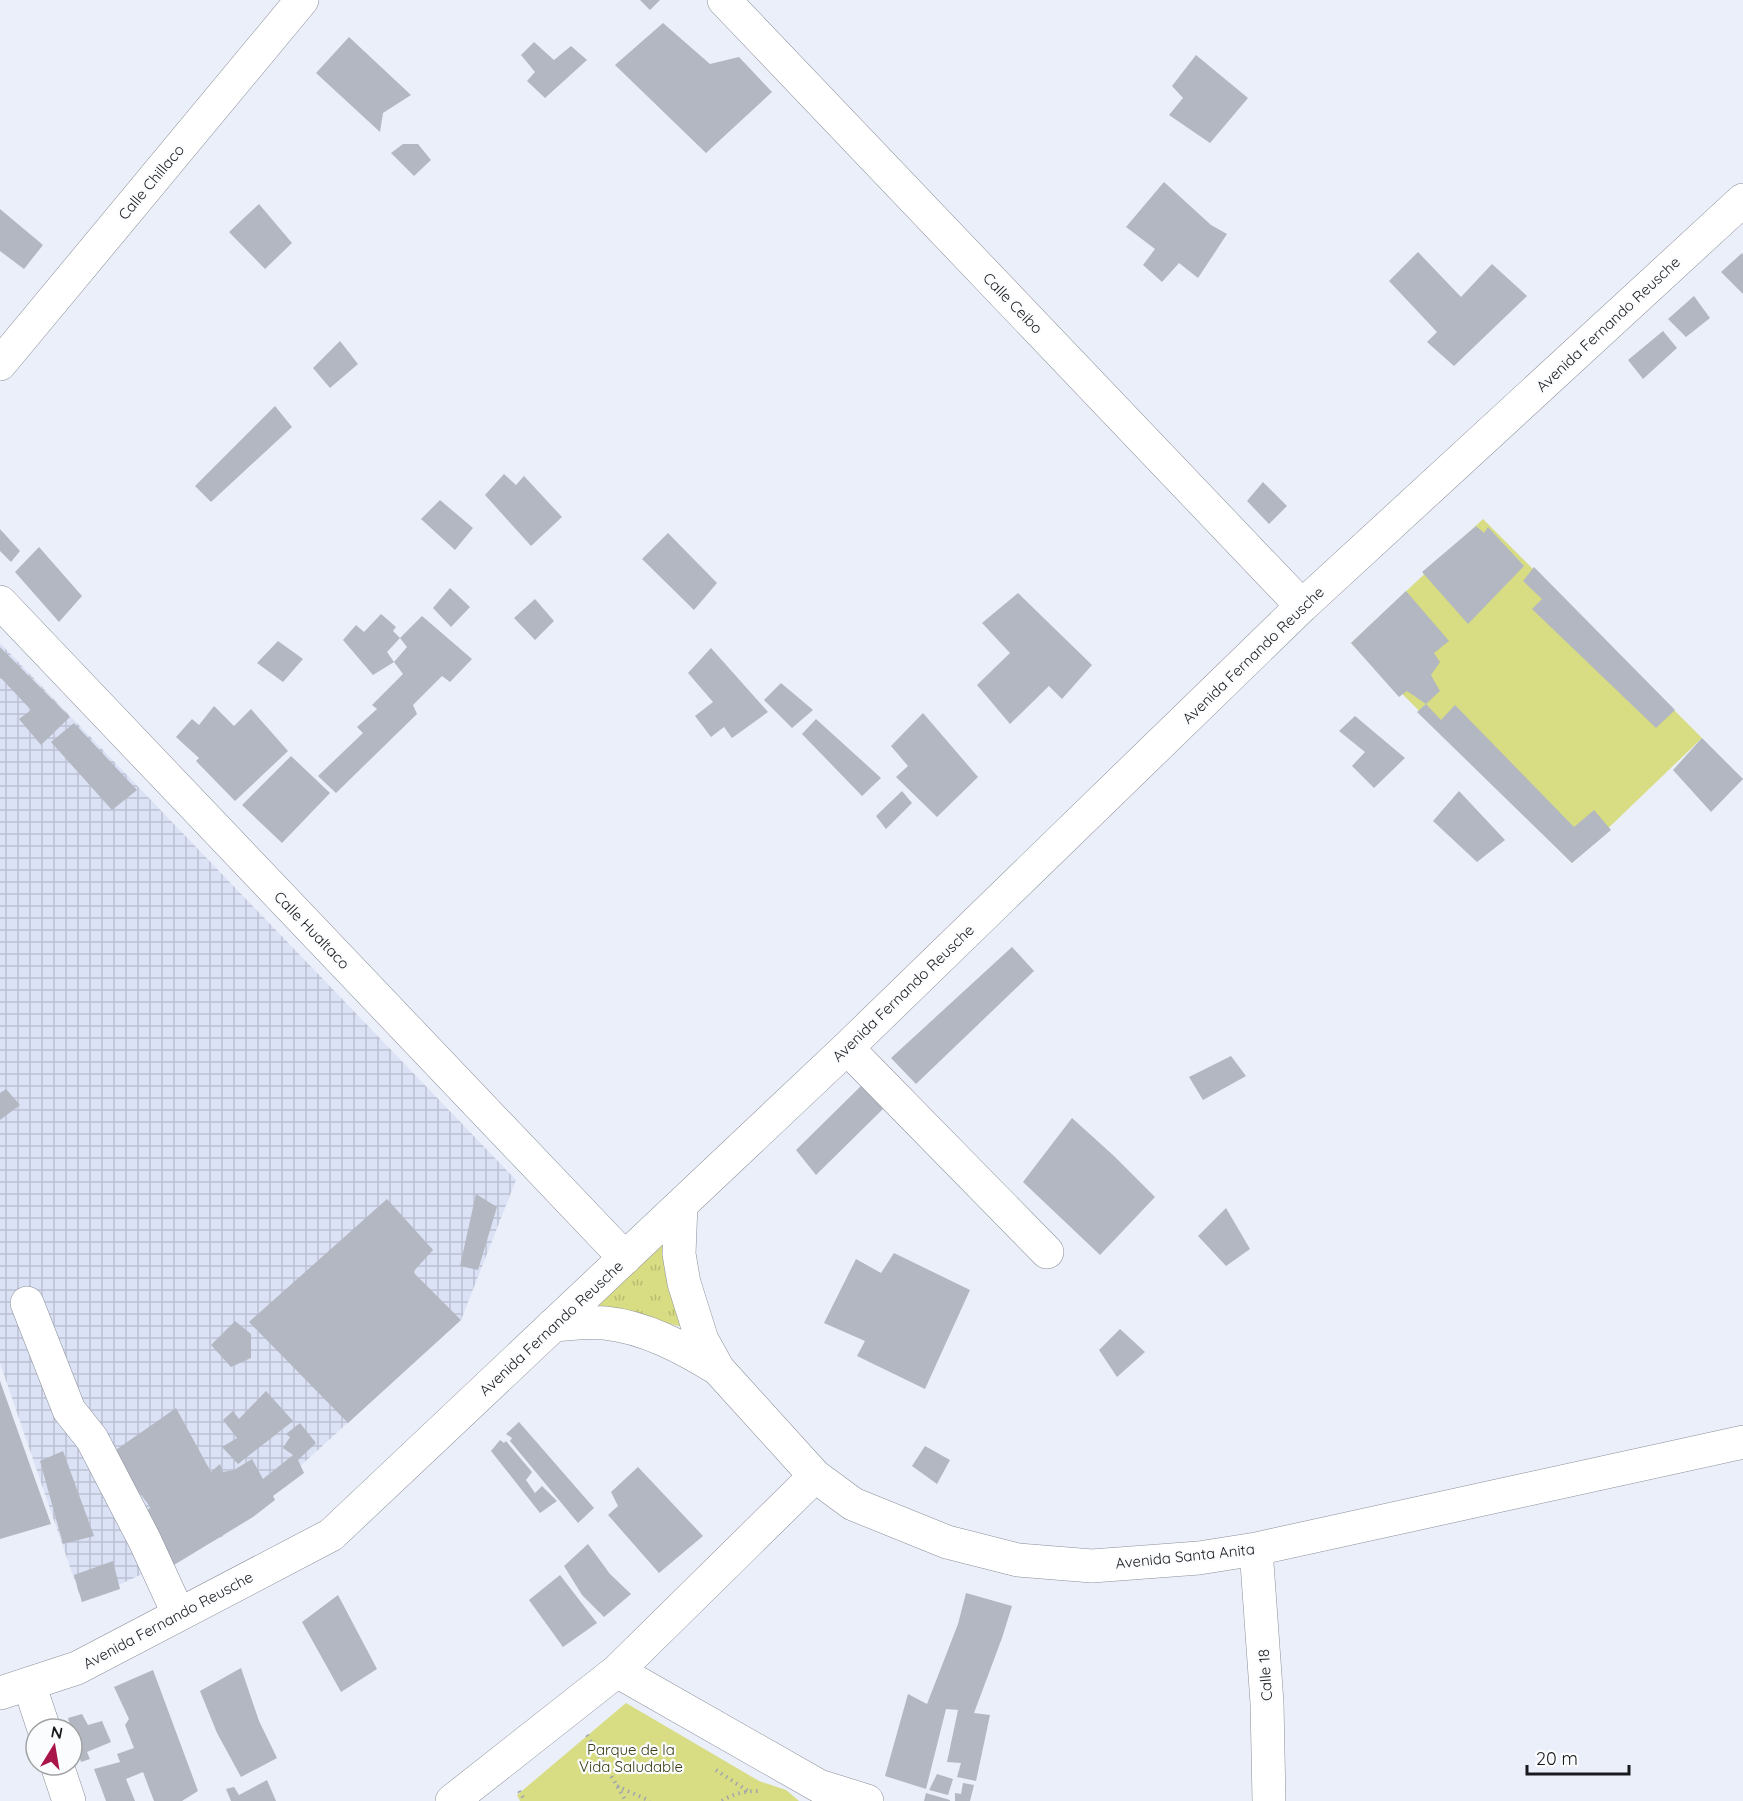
<svg xmlns="http://www.w3.org/2000/svg" width="1743" height="1801" font-family="Quicksand,sans-serif">
  <style>
    .industrial { fill: url(#industrial-grid) }
    .grass { fill: url(#grass-tufts) }
    .park { fill: #d8dc82 }
    .building { fill: #b3b7c2 }
    .lines { fill: none; stroke-linecap: round; stroke-linejoin: round }
    .minor-casing { stroke: #8a8f99; stroke-width: 34 }
    .path { stroke: #a2a5ae; stroke-width: 4; stroke-dasharray: 1.5 4.5; stroke-linecap: butt }
    .minor { stroke: #fff; stroke-width: 33 }
    .labels { text-anchor: middle; dominant-baseline: central; stroke-width: 4.5; stroke-linejoin: round; paint-order: stroke }
    .street-label { font-size: 15px; fill: #191a1e; stroke: #fbfcfe }
    .park-label { font-size: 15px; fill: #3a3b13; stroke: #fbfcfe }
  </style>
  <defs>
    <pattern id="industrial-grid" width="8" height="8" patternUnits="userSpaceOnUse" patternTransform="scale(1.5)"><rect width="8" height="8" fill="#dbe2f5"/><path d="M0 4h8M4 0v8" fill="none" stroke="#bbc1d2"/></pattern>
    <pattern id="grass-tufts" width="24" height="20" patternUnits="userSpaceOnUse" patternTransform="scale(1.5)"><rect width="24" height="20" fill="#d8dc82"/><path d="M3 7l-1-3M5 7V3M7 7l1-3M15 17l-1-3M17 17v-4M19 17l1-3" fill="none" stroke="#b9bc70"/></pattern>
  </defs>
  <rect width="100%" height="100%" fill="#eaeffa"/>
  <path class="industrial" d="M 0,643 L 516,1180 L 461,1320 L 222,1537 L 82,1602 L 0,1363 Z"/>
  <path class="grass" d="M 661,1242 L 686,1328 L 593,1304 Z"/>
  <path class="park" d="M 1483,519 L 1702,738 L 1572,863 L 1351,643 Z
    M 626,1703 L 759,1781 L 786,1790 L 799,1801 L 520,1801 L 517,1795 Z"/>
  <path class="building" d="M 640,0 L 660,0 L 650,10 Z
    M 663,23 L 710,64 L 739,57 L 772,92 L 706,153 L 615,65 Z
    M 349,37 L 411,95 L 383,113 L 380,132 L 316,73 Z
    M 534,42 L 554,60 L 571,46 L 587,60 L 545,98 L 527,81 L 535,72 L 521,55 Z
    M 1196,55 L 1248,98 L 1210,143 L 1169,115 L 1183,98 L 1172,86 Z
    M 403,144 L 418,144 L 431,160 L 414,176 L 391,153 Z
    M 1164,182 L 1211,225 L 1227,234 L 1198,278 L 1179,263 L 1162,282 L 1143,265 L 1155,249 L 1126,227 Z
    M 259,204 L 292,243 L 265,269 L 229,232 Z
    M 0,209 L 43,245 L 24,269 L 0,251 Z
    M 1418,252 L 1461,297 L 1492,264 L 1527,296 L 1454,366 L 1427,342 L 1437,332 L 1389,281 Z
    M 1742,253 L 1743,255 L 1743,294 L 1721,272 Z
    M 1694,296 L 1710,318 L 1686,337 L 1668,319 Z
    M 1663,331 L 1677,348 L 1643,379 L 1628,360 Z
    M 340,341 L 358,364 L 330,388 L 313,368 Z
    M 275,406 L 292,427 L 211,502 L 195,486 Z
    M 504,474 L 516,485 L 524,476 L 562,517 L 531,546 L 485,495 Z
    M 1263,482 L 1287,506 L 1269,524 L 1247,501 Z
    M 440,500 L 473,528 L 455,550 L 421,519 Z
    M 1476,526 L 1484,533 L 1488,527 L 1524,566 L 1468,624 L 1422,572 Z
    M 0,529 L 20,551 L 11,562 L 0,551 Z
    M 668,533 L 717,583 L 694,610 L 642,559 Z
    M 39,547 L 82,596 L 59,622 L 15,572 Z
    M 1534,567 L 1675,710 L 1656,728 L 1532,609 L 1542,599 L 1523,581 Z
    M 450,588 L 470,607 L 451,627 L 433,608 Z
    M 1406,591 L 1449,641 L 1434,653 L 1440,662 L 1431,675 L 1440,691 L 1426,704 L 1407,691 L 1399,697 L 1351,643 Z
    M 1018,593 L 1092,665 L 1062,699 L 1049,686 L 1010,724 L 977,685 L 1010,653 L 982,623 Z
    M 535,599 L 554,621 L 535,640 L 514,618 Z
    M 381,614 L 396,627 L 393,631 L 400,638 L 387,652 L 394,662 L 373,675 L 343,640 L 356,625 L 364,632 Z
    M 422,616 L 472,659 L 450,682 L 442,676 L 413,705 L 417,714 L 336,793 L 318,776 L 363,733 L 357,727 L 377,709 L 372,705 L 403,674 L 394,662 L 407,647 L 400,638 Z
    M 278,641 L 303,659 L 283,682 L 257,663 Z
    M 0,647 L 70,717 L 41,745 L 19,719 L 31,710 L 0,677 Z
    M 711,648 L 768,712 L 732,738 L 724,727 L 711,737 L 695,716 L 713,702 L 688,673 Z
    M 781,683 L 813,710 L 792,728 L 764,700 Z
    M 1426,704 L 1441,720 L 1455,705 L 1574,827 L 1594,810 L 1611,830 L 1572,863 L 1417,712 Z
    M 214,706 L 234,726 L 251,709 L 288,751 L 235,801 L 196,761 L 199,758 L 176,737 L 192,719 L 199,725 Z
    M 923,713 L 978,777 L 937,817 L 896,777 L 908,766 L 891,746 Z
    M 1355,716 L 1405,758 L 1374,788 L 1352,766 L 1365,752 L 1339,731 Z
    M 816,719 L 881,778 L 862,796 L 802,734 Z
    M 74,723 L 137,790 L 112,810 L 51,742 Z
    M 1702,738 L 1743,779 L 1711,812 L 1673,770 Z
    M 291,756 L 330,793 L 282,843 L 242,805 Z
    M 902,791 L 912,803 L 886,829 L 876,816 Z
    M 1459,791 L 1505,840 L 1477,862 L 1433,821 Z
    M 1012,947 L 1034,971 L 916,1084 L 891,1058 Z
    M 1231,1056 L 1246,1076 L 1203,1100 L 1189,1077 Z
    M 862,1085 L 883,1109 L 816,1175 L 796,1150 Z
    M 6,1089 L 20,1105 L 0,1120 L 0,1093 Z
    M 1072,1118 L 1114,1156 L 1155,1197 L 1100,1255 L 1023,1182 Z
    M 476,1194 L 497,1207 L 478,1270 L 460,1266 Z
    M 387,1199 L 433,1250 L 413,1272 L 461,1320 L 348,1423 L 249,1322 Z
    M 1226,1208 L 1250,1249 L 1226,1266 L 1198,1236 Z
    M 894,1253 L 970,1290 L 925,1389 L 857,1356 L 865,1341 L 824,1323 L 856,1259 L 881,1273 Z
    M 235,1321 L 251,1334 L 251,1358 L 231,1367 L 211,1345 Z
    M 1120,1329 L 1145,1352 L 1117,1377 L 1099,1350 Z
    M 0,1381 L 51,1524 L 0,1539 Z
    M 266,1391 L 293,1421 L 238,1464 L 222,1447 L 237,1438 L 223,1420 L 233,1411 L 239,1419 Z
    M 176,1408 L 211,1472 L 220,1464 L 223,1472 L 234,1470 L 252,1459 L 263,1479 L 293,1455 L 283,1448 L 290,1437 L 286,1434 L 300,1423 L 316,1443 L 298,1460 L 304,1473 L 273,1496 L 275,1500 L 253,1517 L 174,1565 L 142,1513 L 151,1508 L 110,1454 Z
    M 519,1422 L 594,1508 L 578,1523 L 510,1441 L 512,1438 L 506,1434 Z
    M 500,1440 L 504,1443 L 506,1441 L 532,1472 L 526,1480 L 535,1493 L 542,1486 L 557,1501 L 540,1513 L 491,1451 Z
    M 925,1446 L 950,1460 L 937,1484 L 912,1466 Z
    M 63,1451 L 94,1536 L 63,1544 L 40,1461 Z
    M 638,1467 L 703,1536 L 659,1573 L 608,1515 L 618,1506 L 611,1492 Z
    M 588,1544 L 610,1574 L 631,1594 L 604,1617 L 582,1595 L 564,1566 Z
    M 113,1561 L 120,1589 L 82,1602 L 74,1575 Z
    M 560,1575 L 597,1623 L 563,1647 L 529,1600 Z
    M 966,1593 L 1012,1606 L 1002,1638 L 974,1713 L 990,1715 L 976,1781 L 957,1777 L 961,1763 L 947,1762 L 958,1710 L 946,1709 L 926,1789 L 885,1776 L 908,1694 L 927,1704 L 958,1624 Z
    M 338,1595 L 377,1669 L 341,1692 L 302,1622 Z
    M 241,1668 L 259,1721 L 277,1758 L 241,1777 L 217,1733 L 200,1691 Z
    M 153,1670 L 198,1791 L 182,1801 L 154,1801 L 143,1772 L 126,1779 L 135,1801 L 106,1801 L 94,1769 L 120,1762 L 117,1754 L 134,1748 L 125,1725 L 129,1719 L 114,1687 Z
    M 82,1714 L 88,1725 L 102,1721 L 111,1742 L 87,1752 L 90,1759 L 81,1762 L 68,1718 Z
    M 937,1774 L 953,1779 L 948,1795 L 929,1790 Z
    M 267,1780 L 276,1801 L 231,1801 L 226,1789 L 234,1787 L 239,1795 Z
    M 963,1783 L 974,1785 L 970,1801 L 955,1801 L 955,1793 L 961,1794 Z
    M 926,1793 L 950,1800 L 950,1801 L 924,1801 Z"/>
  <g class="lines">
    <g class="minor-casing">
      <path id="minor" d="M 724,0 L 1302,606
        M 0,364 L 302,0
        M 0,602 L 625,1258
        M 847,1048 L 1047,1252
        M 681,1205 L 679,1254 L 684,1283 L 702,1340 L 718,1369 L 815,1476 L 853,1504 L 947,1542 L 1018,1560 L 1092,1566 L 1199,1558 L 1256,1549 L 1743,1442
        M 27,1303 L 69,1410 L 92,1439 L 145,1541 L 178,1613
        M 553,1325 C 570,1324 588,1321 605,1323 C 645,1327 684,1348 718,1369
        M 1256,1549 L 1267,1703 L 1269,1801
        M 617,1671 L 819,1786 L 867,1801
        M 29,1684 L 44,1729
        M 0,1693 L 77,1668 L 331,1535 L 847,1048 L 1302,606 L 1743,200
        M 57,1765 L 69,1801
        M 452,1801 L 617,1671 L 815,1476"/>
    </g>
    <path class="path" d="M 587,1735 L 626,1801
      M 716,1770 L 748,1791
      M 617,1786 L 650,1801
      M 519,1791 L 525,1801
      M 722,1801 C 732,1794 745,1791 758,1791"/>
    <use href="#minor" class="minor"/>
  </g>
  <g class="labels">
    <g class="street-label">
      <text transform="translate(151 182) rotate(-50)">Calle Chillaco</text>
      <text transform="translate(1013 303) rotate(46)">Calle Ceibo</text>
      <text transform="translate(1608 324) rotate(-43)">Avenida Fernando Reusche</text>
      <text transform="translate(1253 655) rotate(-44)">Avenida Fernando Reusche</text>
      <text transform="translate(312 930) rotate(46)">Calle Hualtaco</text>
      <text transform="translate(903 993) rotate(-44)">Avenida Fernando Reusche</text>
      <text transform="translate(551 1328) rotate(-43)">Avenida Fernando Reusche</text>
      <text transform="translate(1185 1556) rotate(-6)">Avenida Santa Anita</text>
      <text transform="translate(168 1620) rotate(-28)">Avenida Fernando Reusche</text>
      <text transform="translate(1265 1675) rotate(-94)">Calle 18</text>
    </g>
    <g class="park-label">
      <text x="631" y="1749">Parque de la<tspan x="631" dy="17">Vida Saludable</tspan></text>
    </g>
  </g>
  <g transform="translate(54 1747) rotate(11)"><circle r="28" fill="#fbfcfe" stroke="#a1a2a4" stroke-width="1.5"/>
  <path d="M0-4.5L10 22L0 15L-10 22Z" fill="#a91548"/>
  <text y="-9" font-size="16" font-weight="bold" text-anchor="middle" fill="#191a1e">N</text>
  </g>
  <path d="M1527 1765v9h102v-9" fill="none" stroke="#191a1e" stroke-width="3"/>
  <text x="1536" y="1765" font-size="18" fill="#191a1e" stroke="#fbfcfe" stroke-width="4.5" paint-order="stroke">20 m</text>
</svg>
